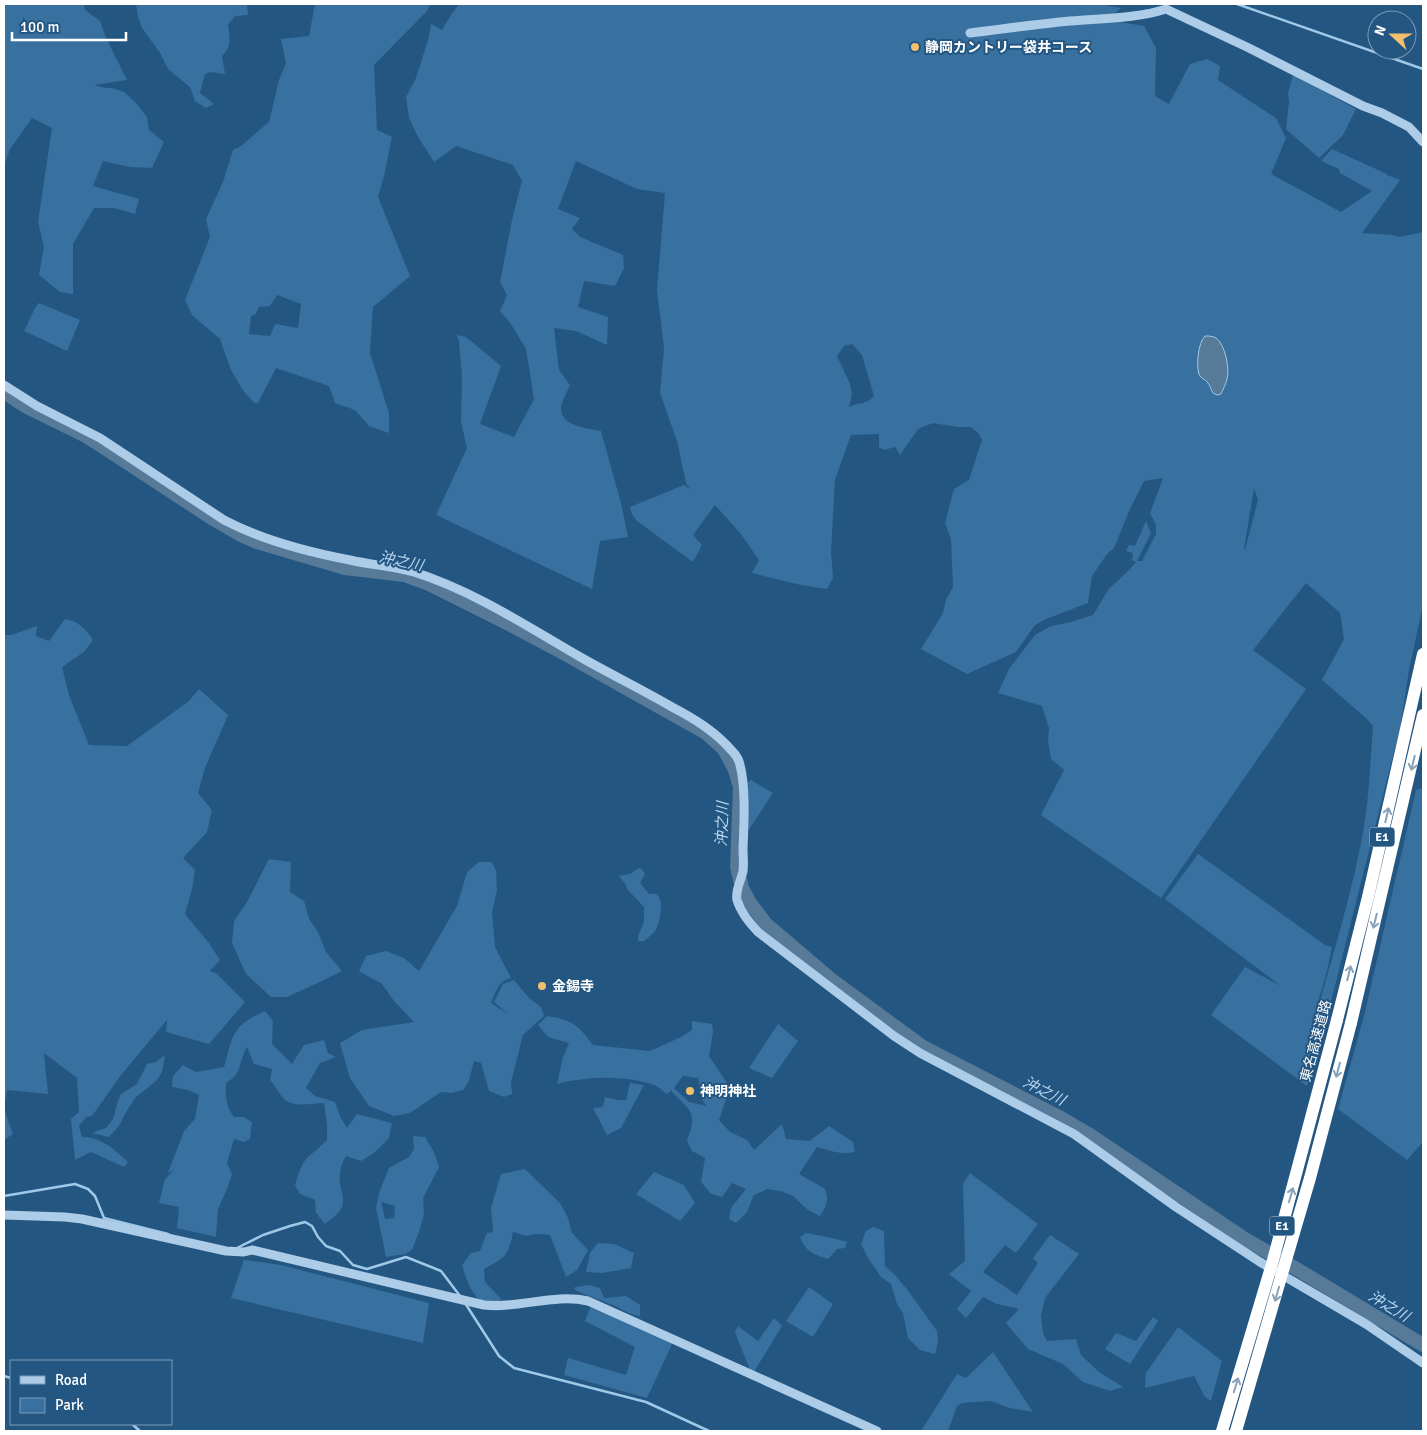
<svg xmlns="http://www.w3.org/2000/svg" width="1427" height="1435" font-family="Signika,'Noto Sans JP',sans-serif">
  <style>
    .green { fill: #3870a0; fill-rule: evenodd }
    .water { fill: #577a99; stroke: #a0c9e8 }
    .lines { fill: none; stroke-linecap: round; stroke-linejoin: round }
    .stream { stroke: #a0c9e8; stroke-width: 2.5 }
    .river { stroke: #577a99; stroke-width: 14 }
    .tertiary { stroke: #accce7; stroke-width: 9 }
    .motorway { stroke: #fff; stroke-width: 12 }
    .motorway-bridge { stroke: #fff; stroke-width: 12 }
    .oneway { stroke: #87a2ba }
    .poi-dot { fill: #f2bf6f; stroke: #245682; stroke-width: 2 }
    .labels { text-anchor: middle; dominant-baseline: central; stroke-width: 4; stroke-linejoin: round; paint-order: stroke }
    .shield { fill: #245682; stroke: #bdccda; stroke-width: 1 }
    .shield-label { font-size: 12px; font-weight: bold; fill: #fff }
    .poi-label { font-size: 14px; font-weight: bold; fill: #fff; stroke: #245682; text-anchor: start }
    .street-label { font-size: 14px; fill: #fff; stroke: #245682 }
    .water-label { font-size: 15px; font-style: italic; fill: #b7d6ef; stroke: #245682 }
  </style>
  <rect width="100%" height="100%" fill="#245682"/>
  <path class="green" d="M 4,4 L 84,4 L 85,10 L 100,21 L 106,38 L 127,80 L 94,85 L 105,88 L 112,88 L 124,92 L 135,102 L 147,117 L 149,130 L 164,142 L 152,168 L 130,167 L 103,161 L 93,186 L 139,199 L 135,214 L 114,208 L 94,208 L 73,244 L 73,294 L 60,292 L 39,275 L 44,247 L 38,222 L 52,128 L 32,118 L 10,149 L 4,166 Z
    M 136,4 L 247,4 L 248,15 L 235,16 L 228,25 C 230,39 232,45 222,56 L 225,74 L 210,72 L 205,74 L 200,93 L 214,104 L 206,108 L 195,101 L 190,87 L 168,69 L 160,53 L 142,28 L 138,17 Z
    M 315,4 L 430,4 L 427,11 L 374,65 L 377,130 L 392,137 L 384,176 L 378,197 L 410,276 L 373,307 L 370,353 L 389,413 L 389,433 L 369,426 L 355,410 L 335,403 L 329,386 L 276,368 L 258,403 L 254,403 L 242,389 L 231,370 L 220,339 L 192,315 L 185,300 L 210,237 L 206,219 L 223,182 L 233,150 L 241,146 L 269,122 L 279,80 L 286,63 L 281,39 L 309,36 ZM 277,295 L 301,304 L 298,328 L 275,324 L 270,336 L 249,334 L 251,316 L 256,314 L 259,307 L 270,306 Z
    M 459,4 L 1099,4 L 1121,8 L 1114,14 L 1102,19 L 1144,26 L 1156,48 L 1155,96 L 1169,104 L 1190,64 L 1207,59 L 1220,66 L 1218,80 L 1276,118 L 1286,138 L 1271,174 L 1341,212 L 1372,191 L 1340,173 L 1339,169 L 1321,161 L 1332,149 L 1387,174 L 1387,175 L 1400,180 L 1362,233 L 1392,235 L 1400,237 L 1423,232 L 1423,605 L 1409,670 L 1400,728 L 1322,1037 L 1314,1023 C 1330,964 1349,904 1361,843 C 1369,805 1370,765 1373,726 L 1366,718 L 1322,680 L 1344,639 L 1340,613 L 1306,583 L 1253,650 L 1306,689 L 1161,898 L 1041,815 L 1064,770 L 1051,759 L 1048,741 L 1049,728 L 1042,706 L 998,693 L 1009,669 L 1035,635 L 1051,626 L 1071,622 L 1093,615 L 1108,590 L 1129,570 L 1136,562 L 1132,560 L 1133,553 L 1126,551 L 1129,545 L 1135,546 L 1146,521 L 1151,533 L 1137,561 L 1142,561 L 1156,534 L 1156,525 L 1150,513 L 1163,478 L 1144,481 L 1130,509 L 1114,548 L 1107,554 L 1092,576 L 1088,603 L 1046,619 L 1035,625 L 1016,652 L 967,674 L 921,649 L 943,613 L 946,600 L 953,587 L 951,539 L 945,523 L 954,489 L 969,480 L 982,440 L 979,434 L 971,427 L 958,427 L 933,423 L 918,429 L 900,455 L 895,447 L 884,450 L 879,447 L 879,434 L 851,435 L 835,480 L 831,552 L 833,578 L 827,589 L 801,585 L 752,573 L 759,560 L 740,533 L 715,505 L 693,535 L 702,545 L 693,562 L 637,521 L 632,514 L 630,507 L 684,485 L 690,489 L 686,483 L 677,441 L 660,393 L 664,348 L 657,290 L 665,193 L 637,189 L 576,161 L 558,209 L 580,218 L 572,229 L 580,237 L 623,255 L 624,268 L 615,286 L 584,281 L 578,307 L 608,317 L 607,345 L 576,331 L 554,328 L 559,370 L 570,385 C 567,392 562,401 561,407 C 560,427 588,428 601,431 L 621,503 L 628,537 L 600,541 L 592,589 L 436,515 L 467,448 L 461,422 L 462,377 L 459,342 L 457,335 L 466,337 L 501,366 L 480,424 L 514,437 L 534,399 L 526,349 L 511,324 L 500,311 L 507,295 L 500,282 L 512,220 L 522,181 L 513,165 L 456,146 L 434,162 L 417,135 L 409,118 L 406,97 L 416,78 L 428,40 L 431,24 L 442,30 L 451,15 ZM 852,344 L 862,355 L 874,396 L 870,400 L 860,404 L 859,403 L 849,407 L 852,394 L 850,384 L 837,356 L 844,346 ZM 1254,488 L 1258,500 L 1245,550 L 1244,549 Z
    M 1293,75 L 1356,109 L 1343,135 L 1319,158 L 1286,129 L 1289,102 L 1288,93 Z
    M 39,303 L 80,320 L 67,351 L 24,331 L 35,308 Z
    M 65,619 C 78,621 86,629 93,640 L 84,652 L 62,667 L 69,695 L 89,745 L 127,746 L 189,701 L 199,689 L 228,715 L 205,768 L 198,793 L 212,810 L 207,832 L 183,858 L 195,870 L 192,889 L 185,914 L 209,943 L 220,960 L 210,971 L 216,973 L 245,1002 L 209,1044 L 166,1032 L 167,1020 L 121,1075 L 92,1116 L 86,1117 L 79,1126 L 82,1137 C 103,1138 114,1149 128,1162 L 124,1167 L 91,1152 L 75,1160 L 71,1119 L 79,1112 L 77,1078 L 44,1053 L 48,1094 L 7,1090 L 4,1107 L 4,635 L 11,635 L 37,626 L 36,636 L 49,641 Z
    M 751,780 L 773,793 L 744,837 L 747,783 Z
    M 1423,788 L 1423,1142 L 1407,1160 L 1338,1109 L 1364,1016 L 1416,790 Z
    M 1198,854 L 1325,945 L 1332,947 L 1327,971 L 1312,1023 L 1320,1038 L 1307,1086 L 1211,1015 L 1245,967 L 1281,986 L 1165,899 Z
    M 269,859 L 291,862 L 290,892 L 304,901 L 309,919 L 318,932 L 326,952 L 342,971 L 320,982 L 287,997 L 271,997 L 246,974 L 232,943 L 234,921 L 247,902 Z
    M 479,862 L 492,862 L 496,871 L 497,890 L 492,912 L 495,947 L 511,978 C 498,981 496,992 491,1003 L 508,1014 L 494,1002 L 503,984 L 514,980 L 529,998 L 541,1007 L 544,1016 L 523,1035 L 511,1082 L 512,1094 L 504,1097 L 489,1091 L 481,1063 L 474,1061 L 469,1081 L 463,1090 L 452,1093 L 441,1092 L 410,1113 L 394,1116 L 369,1106 L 350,1078 L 340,1043 L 362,1030 L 414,1022 L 394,1001 L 382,984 L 359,971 L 366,956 L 386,951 L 404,958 L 419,971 L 457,906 L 467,872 Z
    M 639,868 L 642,869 L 645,874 L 640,883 L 649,894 C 652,894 655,893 657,895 C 665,901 659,923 656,930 C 653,934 647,938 644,941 L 638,941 L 638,936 L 644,922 L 644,907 L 627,889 L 626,885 L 619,876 L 630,874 Z
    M 265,1011 L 273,1021 L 272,1044 L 292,1064 L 304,1045 L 324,1040 L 328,1053 L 336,1057 L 320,1063 L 306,1088 L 315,1096 L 335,1102 L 340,1116 L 347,1128 L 357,1114 L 392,1123 L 389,1138 L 374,1153 L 361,1161 L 346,1156 C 341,1164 339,1173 340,1183 C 341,1190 345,1200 342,1207 C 339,1214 331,1219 325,1224 L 316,1213 L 315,1200 L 300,1194 L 295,1185 C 298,1176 301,1163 309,1156 C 315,1151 321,1146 327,1140 L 327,1125 L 324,1103 C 311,1103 292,1109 282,1097 C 278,1091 275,1086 270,1080 L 272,1069 L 254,1064 L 247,1047 C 238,1063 243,1073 226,1083 C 225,1097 226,1106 234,1117 L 244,1117 L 252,1122 L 250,1139 L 244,1142 L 234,1139 L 227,1163 L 232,1174 L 227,1189 L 218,1209 L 216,1237 L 177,1228 L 179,1207 L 159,1203 L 165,1179 L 175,1169 L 168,1173 L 184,1131 L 195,1119 L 199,1095 L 188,1090 L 172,1087 L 173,1076 L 183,1065 L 196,1072 L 224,1067 C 233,1034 232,1026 265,1011 Z
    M 547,1016 C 573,1020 578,1025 593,1045 L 650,1051 L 681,1037 L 692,1030 L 692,1021 L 712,1024 L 713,1032 L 709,1056 L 731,1089 L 726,1099 L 719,1120 L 730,1132 L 747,1140 L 754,1150 L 782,1124 L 786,1139 L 810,1141 L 829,1126 L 853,1142 L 855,1152 C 842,1155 831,1151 817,1147 L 799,1174 L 825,1189 C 829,1201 827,1205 820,1216 L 808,1210 L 793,1196 L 781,1191 L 767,1189 L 754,1195 L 747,1212 L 736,1223 L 729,1219 L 731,1208 L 746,1189 L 732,1183 L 722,1197 L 711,1194 L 701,1182 L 705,1158 L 692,1151 L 687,1141 C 697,1113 693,1113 672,1092 L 672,1090 L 667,1094 C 663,1091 658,1086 654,1085 C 626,1075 586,1076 557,1084 L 563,1057 L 569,1043 L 548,1037 L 538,1025 ZM 683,1076 L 698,1078 L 703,1101 L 707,1106 L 689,1102 L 674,1088 Z
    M 778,1024 L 798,1041 L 772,1078 L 749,1068 Z
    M 165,1055 L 162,1072 L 156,1081 L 135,1098 L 125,1114 L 119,1126 L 109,1137 L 92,1133 L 106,1128 L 113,1119 L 118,1101 L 121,1094 L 137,1084 L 147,1064 L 156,1062 Z
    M 630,1083 L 644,1085 L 621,1128 L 607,1135 L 593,1108 L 603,1107 L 605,1097 L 618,1100 L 626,1100 Z
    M 4,1109 L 13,1134 L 4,1140 Z
    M 413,1136 L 425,1137 L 434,1152 L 439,1167 L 423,1198 L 424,1214 L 419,1232 L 412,1250 L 405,1254 L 386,1257 L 376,1208 L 379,1193 L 389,1168 L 409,1157 L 414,1149 ZM 381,1200 L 382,1202 L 395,1206 L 394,1218 L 385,1219 Z
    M 525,1169 L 560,1203 L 568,1218 L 572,1233 L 588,1250 L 577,1270 L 566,1277 L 550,1235 L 536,1234 L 526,1236 L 513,1232 C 509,1256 504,1258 484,1269 L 485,1282 L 501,1299 L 496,1303 L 484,1305 C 471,1293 467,1282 462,1265 L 471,1253 L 480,1251 L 487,1233 L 493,1232 L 491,1208 L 501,1174 Z
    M 654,1172 L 684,1185 L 695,1203 L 680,1221 L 636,1194 Z
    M 970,1173 L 1038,1224 L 1016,1253 L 1005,1245 L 983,1272 L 1017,1295 L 1038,1263 L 1033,1258 L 1050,1235 L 1079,1254 L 1045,1298 L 1041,1316 L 1043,1333 L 1047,1341 L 1076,1339 L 1081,1355 L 1099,1372 L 1123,1387 L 1110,1391 L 1083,1382 L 1063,1364 L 1028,1349 L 1006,1323 L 1019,1309 L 997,1304 L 983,1297 L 966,1318 L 957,1309 L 971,1291 L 949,1274 L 965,1261 L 963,1184 Z
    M 873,1227 L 884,1231 L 885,1266 L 896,1276 L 909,1292 L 937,1331 L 938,1342 L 935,1354 L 920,1350 L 908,1338 L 903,1313 L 897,1304 L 891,1284 L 881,1277 L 868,1258 L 861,1244 L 866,1231 Z
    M 806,1233 L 828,1237 L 847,1242 L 845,1248 L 837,1249 L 828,1259 C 813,1254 806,1252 800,1237 Z
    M 598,1243 L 614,1244 L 634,1253 L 631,1268 L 602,1273 L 586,1272 L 590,1253 Z
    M 244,1260 L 281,1265 L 429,1303 L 423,1343 L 231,1298 Z
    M 590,1285 L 600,1288 L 604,1298 L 626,1296 L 640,1305 L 640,1316 C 630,1315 624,1310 615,1306 C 601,1300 588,1296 575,1290 L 575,1287 Z
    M 809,1287 L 833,1304 L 813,1337 L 786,1321 Z
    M 592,1303 L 674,1340 L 647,1398 L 564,1375 L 568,1358 L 626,1375 L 635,1347 L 585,1321 Z
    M 1153,1317 L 1158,1321 L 1130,1364 L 1105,1349 L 1116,1333 L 1136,1341 Z
    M 774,1318 L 782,1326 L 752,1375 L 735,1332 L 738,1326 L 758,1341 Z
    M 1178,1327 L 1222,1361 L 1211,1401 L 1205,1397 L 1194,1376 L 1145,1388 L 1146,1373 Z
    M 993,1352 L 1033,1412 L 1010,1408 L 991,1401 L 962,1403 L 957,1406 L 948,1431 L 921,1431 L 957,1374 L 966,1378 Z"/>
  <path class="water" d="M 1205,336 C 1209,336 1213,336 1216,338 C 1225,344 1230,369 1227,379 C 1226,384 1223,389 1221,394 L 1217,395 L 1213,393 C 1211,390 1210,385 1208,383 C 1205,379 1201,379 1199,374 C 1196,365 1198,343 1205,336 Z"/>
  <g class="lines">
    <path class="stream" d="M 1237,4 L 1423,69
      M 4,1196 L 75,1184 L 88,1189 L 95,1196 L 104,1218 L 168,1234
      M 237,1248 L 263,1235 L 290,1226 L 305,1222 L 312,1226 L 318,1237 L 326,1246 L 340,1251 L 353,1265 L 367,1269 L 406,1257 L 441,1271 L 460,1296
      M 465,1303 L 499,1356 L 514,1368 L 646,1402 L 709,1431
      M 4,1376 L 11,1378
      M 132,1424 L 140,1431"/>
    <path class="river" d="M 4,392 L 25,406 L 86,436 L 108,450 L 210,517 L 239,534 L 257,542 L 345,568 L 404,575 L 429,584 L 503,621 L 558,650 L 706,733 L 724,749 L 735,770 L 740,787 L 737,867 L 742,888 L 750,903 L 766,924 L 833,981 L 923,1047 L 1061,1118 L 1090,1135 L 1245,1239 L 1295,1268 L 1423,1345"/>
    <path class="tertiary" d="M 970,33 C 1003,29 1037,24 1070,21 C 1102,18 1135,19 1166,9 L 1249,48 L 1363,106 L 1382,113 L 1409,127 L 1423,142
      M 4,385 L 37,406 L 100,438 L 224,520 C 262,540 308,552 350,560 C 371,565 393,566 414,572 C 474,591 528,627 582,658 C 612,675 643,690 672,707 C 695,719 716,732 733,752 C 736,755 739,760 740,765 C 746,788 744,824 743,848 C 743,856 744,864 743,871 C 741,881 735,890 737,900 C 741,913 750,923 758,932 L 894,1036 L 920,1053 L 1074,1134 L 1176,1207 L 1260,1262 L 1366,1324 L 1423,1363
      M 4,1215 L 65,1217 L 82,1219 L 226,1251 L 244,1252 L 252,1250 L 484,1305 C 519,1309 554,1293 588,1301 L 877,1431"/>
    <path class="motorway" d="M 1337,1020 L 1368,897 L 1423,654
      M 1351,1023 L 1423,715"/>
    <path class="motorway-bridge" d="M 1222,1431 L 1272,1264 L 1337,1020
      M 1236,1431 L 1310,1178 L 1351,1023"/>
  </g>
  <defs><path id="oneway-shaft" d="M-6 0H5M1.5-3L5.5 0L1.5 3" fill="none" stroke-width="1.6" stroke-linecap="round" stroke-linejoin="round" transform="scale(1.25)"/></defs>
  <g class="oneway">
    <use href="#oneway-shaft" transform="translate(1413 763) rotate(103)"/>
    <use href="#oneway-shaft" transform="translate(1387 815) rotate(-77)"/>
    <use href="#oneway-shaft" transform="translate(1375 921) rotate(104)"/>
    <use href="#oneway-shaft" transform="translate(1349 973) rotate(-76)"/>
    <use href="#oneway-shaft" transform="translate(1338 1070) rotate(105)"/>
    <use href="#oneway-shaft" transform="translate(1291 1195) rotate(-74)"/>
    <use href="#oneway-shaft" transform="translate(1277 1294) rotate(106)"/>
    <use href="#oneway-shaft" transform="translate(1236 1385) rotate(-73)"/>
  </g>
  <g class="poi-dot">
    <circle cx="915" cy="47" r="5"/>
    <circle cx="542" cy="986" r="5"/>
    <circle cx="690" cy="1091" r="5"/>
  </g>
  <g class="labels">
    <g class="shield">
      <rect x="1369.5" y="827.5" width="25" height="19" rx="4"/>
      <rect x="1269.5" y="1216.5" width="25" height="19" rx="4"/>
    </g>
    <g class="shield-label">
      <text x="1382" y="837">E1</text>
      <text x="1282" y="1226">E1</text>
    </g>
    <g class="poi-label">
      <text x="925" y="47">静岡カントリー袋井コース</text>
      <text x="552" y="986">金錫寺</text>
      <text x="700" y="1091">神明神社</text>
    </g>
    <g class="street-label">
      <text transform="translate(1316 1041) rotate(-75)">東名高速道路</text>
    </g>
    <g class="water-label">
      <text transform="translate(401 561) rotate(12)">沖之川</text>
      <text transform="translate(722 824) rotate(-88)">沖之川</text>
      <text transform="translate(1044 1091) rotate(27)">沖之川</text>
      <text transform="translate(1389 1306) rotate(31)">沖之川</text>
    </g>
  </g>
  <rect width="1427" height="1435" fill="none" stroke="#ffffff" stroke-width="10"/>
  <rect x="10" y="1360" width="162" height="65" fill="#245682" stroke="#7c9ab4"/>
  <rect x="20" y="1376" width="25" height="8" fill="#accce7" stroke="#7c9ab4"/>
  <text x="55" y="1385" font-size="15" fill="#ffffff">Road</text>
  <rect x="20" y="1398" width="25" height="15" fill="#3870a0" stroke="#7c9ab4"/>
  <text x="55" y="1410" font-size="15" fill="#ffffff">Park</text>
  <g transform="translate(1392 35) rotate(291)"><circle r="24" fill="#245682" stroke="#7c9ab4"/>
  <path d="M0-4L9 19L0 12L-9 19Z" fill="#f2bf6f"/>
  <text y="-8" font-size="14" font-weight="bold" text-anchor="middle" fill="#ffffff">N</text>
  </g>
  <path d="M12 32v8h114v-8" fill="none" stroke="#ffffff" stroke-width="2.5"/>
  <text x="20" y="32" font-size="15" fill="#ffffff" stroke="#245682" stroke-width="4" paint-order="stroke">100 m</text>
</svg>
